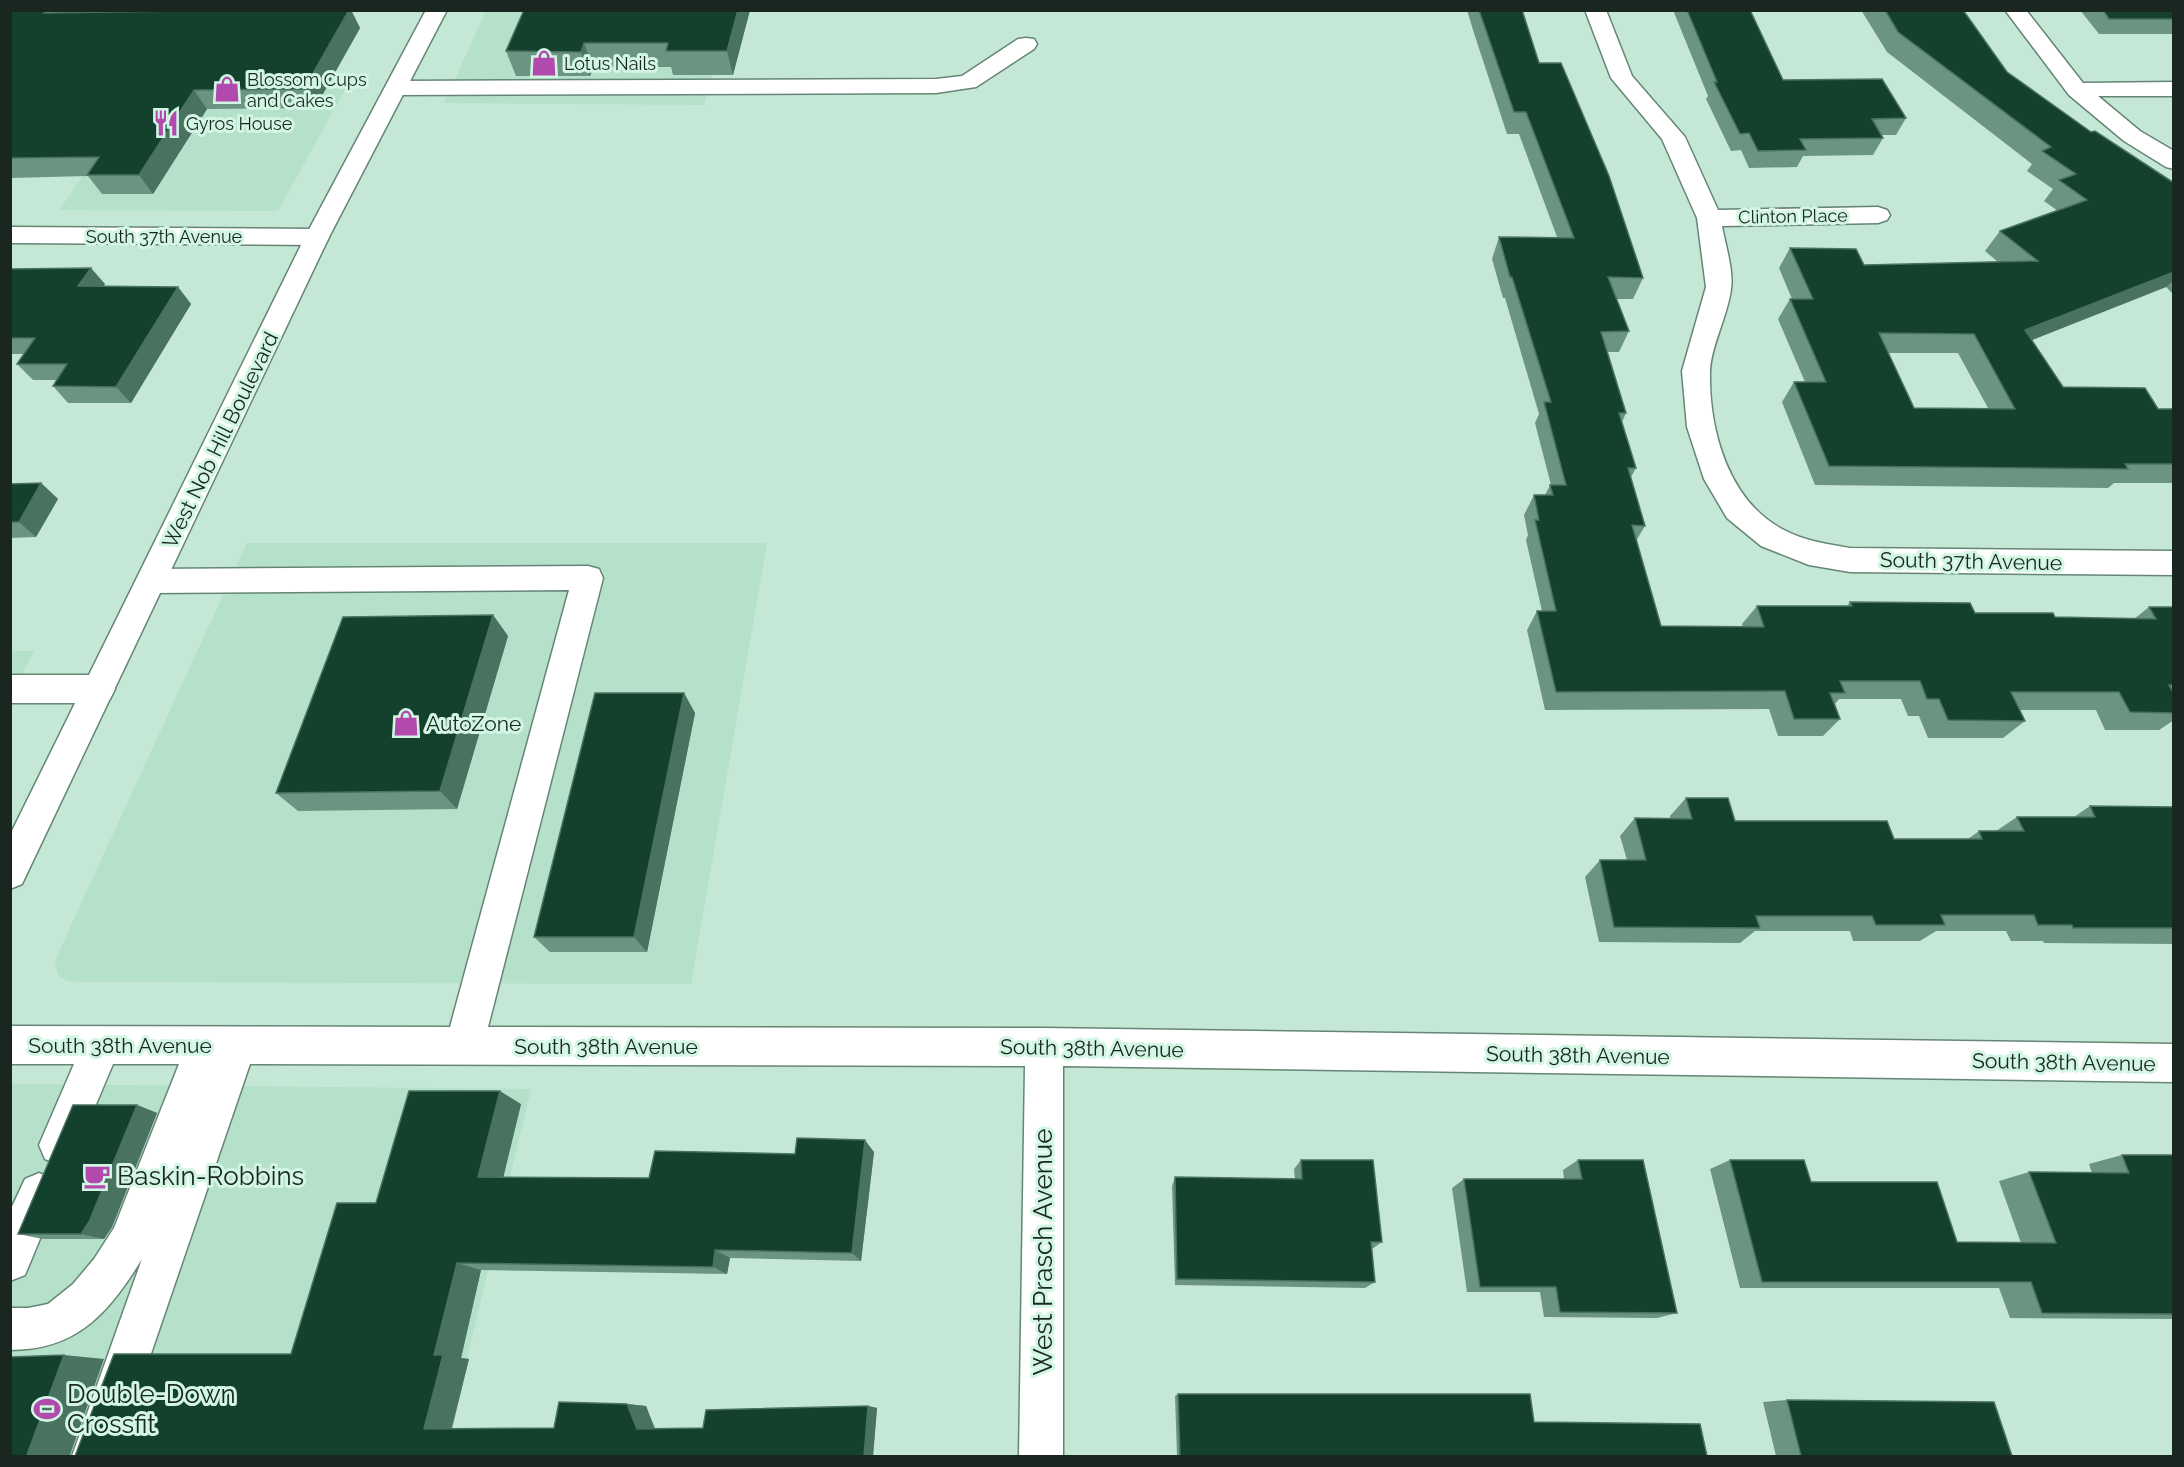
<svg xmlns="http://www.w3.org/2000/svg" width="2184" height="1467" font-family="Raleway,sans-serif">
  <style>
    .built { fill: #b5e0ca }
    .lines { fill: none; stroke-linecap: round; stroke-linejoin: round }
    .minor-casing { stroke: #658675; stroke-width: 3 }
    .major-casing { stroke: #658675; stroke-width: 3 }
    .minor { fill: #fff; fill-rule: evenodd }
    .major { fill: #fff; fill-rule: evenodd }
    .wall { fill: #6c9482; fill-rule: evenodd }
    .shaded-wall { fill: #497260 }
    .building { fill: #14402e; stroke: #497260; stroke-width: 1.5; fill-rule: evenodd }
    .labels { text-anchor: middle; dominant-baseline: central; stroke-width: 6; stroke-linejoin: round; paint-order: stroke }
    .far-poi-label { font-size: 18px; fill: #1a2720; stroke: #d2f6e3; text-anchor: start }
    .far-street-label { font-size: 18px; fill: #1a2720; stroke: #d2f6e3 }
    .street-label { font-size: 21px; fill: #1a2720; stroke: #d2f6e3 }
    .poi-label { font-size: 21px; fill: #1a2720; stroke: #d2f6e3; text-anchor: start }
    .near-poi-label { font-size: 26px; fill: #1a2720; stroke: #d2f6e3; text-anchor: start }
    .near-street-label { font-size: 26px; fill: #1a2720; stroke: #d2f6e3 }
  </style>
  <rect width="100%" height="100%" fill="#c5e8d6"/>
  <path class="built" d="M 486,11 L 732,11 L 704,105 L 444,103 Z
    M 153,77 L 352,77 L 278,211 L 59,210 Z
    M 247,543 L 767,543 L 691,984 L 81,982 L 67,981 L 58,975 L 55,962 L 61,947 Z
    M 11,651 L 34,651 L 11,695 Z
    M 10,1084 L 531,1089 L 444,1456 L 11,1456 Z"/>
  <g class="lines">
    <g class="minor-casing">
      <path id="minor" d="M 1585,10 L 1606,10 L 1632,76 L 1685,137 L 1718,210 L 1878,207 L 1887,210 L 1890,215 L 1887,220 L 1878,223 L 1722,226 C 1725,243 1734,272 1731,289 C 1728,315 1710,348 1710,373 C 1709,431 1729,502 1784,530 C 1805,541 1827,544 1850,548 L 2174,551 L 2174,575 L 1850,572 L 1809,565 L 1761,546 L 1727,518 L 1704,479 L 1687,427 L 1682,371 L 1706,287 L 1697,218 L 1662,139 L 1611,78 Z
        M 2005,10 L 2026,10 L 2083,83 L 2174,82 L 2174,96 L 2098,96 L 2140,131 L 2174,151 L 2174,169 L 2166,167 L 2124,141 L 2069,95 Z
        M 1026,38 L 1034,39 L 1037,44 L 1034,49 L 976,87 L 936,93 L 396,95 L 388,93 L 385,88 L 388,83 L 396,81 L 936,79 L 962,76 L 1018,39 Z
        M 10,227 L 317,229 L 326,231 L 329,237 L 326,243 L 317,245 L 10,243 Z
        M 588,566 L 599,569 L 603,578 L 488,1027 L 1044,1028 L 2174,1044 L 2174,1082 L 1063,1066 L 1063,1456 L 1019,1456 L 1025,1066 L 250,1064 L 116,1456 L 72,1456 L 142,1259 C 109,1312 78,1350 10,1350 L 10,1308 L 28,1308 L 48,1304 L 73,1284 L 94,1259 L 114,1228 L 179,1064 L 113,1064 L 73,1159 L 59,1165 L 45,1159 L 39,1145 L 74,1064 L 10,1064 L 10,1026 L 450,1027 L 569,590 L 152,593 L 141,590 L 137,581 L 141,572 L 152,569 Z
        M 10,675 L 99,675 L 110,679 L 115,689 L 110,699 L 99,703 L 10,703 Z
        M 39,1173 L 53,1179 L 59,1193 L 25,1275 L 10,1281 L 10,1211 L 25,1179 Z"/>
    </g>
    <g class="major-casing">
      <path id="major" d="M 426,10 L 447,10 L 329,237 L 22,884 L 10,889 L 10,835 L 305,237 Z"/>
    </g>
    <use href="#minor" class="minor"/>
    <use href="#major" class="major"/>
  </g>
  <path class="wall" d="M 254,10 L 351,10 L 360,28 L 315,108 L 207,109 L 153,194 L 102,194 L 88,176 L 10,178 L 10,11 L 46,11 L 47,13 Z
    M 524,10 L 750,10 L 733,75 L 673,75 L 671,67 L 593,67 L 590,76 L 516,76 L 506,51 Z
    M 1467,10 L 1522,10 L 1539,63 L 1643,278 L 1633,299 L 1617,299 L 1629,331 L 1619,352 L 1608,352 L 1626,413 L 1622,422 L 1636,468 L 1631,477 L 1645,526 L 1636,541 L 1661,626 L 1743,627 L 1742,624 L 1757,606 L 1847,606 L 1850,602 L 1975,613 L 2055,617 L 2134,619 L 2149,607 L 2174,607 L 2174,720 L 2159,730 L 2105,730 L 2096,710 L 2019,710 L 2025,721 L 2003,738 L 1928,738 L 1919,716 L 1908,716 L 1901,699 L 1839,699 L 1835,704 L 1840,719 L 1823,736 L 1778,736 L 1769,709 L 1545,710 L 1527,630 L 1537,611 L 1542,611 L 1526,540 L 1528,535 L 1524,515 L 1534,495 L 1545,495 L 1550,485 L 1551,485 L 1535,423 L 1539,414 L 1505,298 L 1503,298 L 1492,259 L 1499,237 L 1557,237 L 1519,134 L 1507,134 L 1473,30 Z
    M 1673,10 L 1750,10 L 1783,80 L 1906,118 L 1896,135 L 1882,135 L 1883,138 L 1873,155 L 1803,156 L 1797,167 L 1749,168 L 1741,150 L 1731,151 L 1706,99 L 1708,96 Z
    M 1861,10 L 1963,10 L 2007,72 L 2091,132 L 2174,183 L 2174,295 L 2166,287 L 2032,340 L 2063,387 L 2158,409 L 2174,409 L 2174,483 L 2114,483 L 2108,488 L 1815,485 L 1782,402 L 1794,382 L 1805,382 L 1778,319 L 1790,299 L 1792,299 L 1779,268 L 1790,248 L 1864,265 L 1998,262 L 1985,251 L 2000,231 L 2058,211 L 2044,201 L 2053,189 L 2027,171 L 2032,164 L 1887,52 ZM 1888,353 L 1958,353 L 1988,408 L 1914,408 Z
    M 2080,10 L 2174,10 L 2174,34 L 2099,34 Z
    M 10,269 L 105,284 L 103,287 L 178,287 L 191,304 L 131,403 L 68,403 L 53,386 L 57,380 L 33,380 L 17,364 L 24,354 L 10,354 Z
    M 41,483 L 58,499 L 36,537 L 10,538 L 10,484 Z
    M 493,615 L 508,636 L 457,809 L 298,811 L 276,793 Z
    M 684,693 L 695,713 L 647,952 L 550,952 L 534,937 Z
    M 1686,798 L 1735,821 L 1894,839 L 1968,839 L 1979,831 L 1996,831 L 2017,817 L 2074,817 L 2090,806 L 2174,807 L 2174,944 L 2044,943 L 2043,941 L 2011,941 L 2006,931 L 1936,931 L 1920,941 L 1853,941 L 1850,931 L 1755,931 L 1740,943 L 1599,942 L 1585,877 L 1600,860 L 1627,860 L 1620,836 L 1635,818 L 1670,818 L 1670,816 Z
    M 521,1104 L 503,1177 L 649,1178 L 795,1154 L 874,1152 L 861,1261 L 730,1258 L 727,1274 L 481,1270 L 461,1358 L 469,1359 L 452,1429 L 554,1428 L 627,1404 L 646,1406 L 655,1428 L 703,1428 L 868,1406 L 877,1408 L 873,1456 L 75,1456 L 291,1354 L 376,1203 Z
    M 137,1105 L 157,1113 L 112,1227 L 104,1239 L 43,1239 L 18,1234 Z
    M 2122,1155 L 2174,1155 L 2174,1319 L 2010,1318 L 1999,1288 L 1740,1288 L 1710,1169 L 1730,1160 L 1811,1182 L 1957,1242 L 2021,1243 L 1999,1181 L 2029,1172 L 2092,1173 L 2089,1164 Z
    M 1301,1160 L 1382,1242 L 1372,1249 L 1375,1282 L 1365,1288 L 1175,1285 L 1172,1186 L 1175,1177 L 1295,1179 L 1294,1169 Z
    M 1578,1160 L 1677,1313 L 1657,1318 L 1544,1317 L 1540,1292 L 1467,1292 L 1452,1188 L 1464,1179 L 1564,1179 L 1563,1170 Z
    M 1178,1394 L 1534,1422 L 1707,1456 L 1177,1456 L 1175,1396 Z
    M 1787,1400 L 2012,1456 L 1776,1456 L 1763,1402 Z"/>
  <path class="shaded-wall" d="M 349,10 L 351,10 L 360,28 L 315,108 L 304,89 Z
    M 738,10 L 750,10 L 733,75 L 727,51 Z
    M 584,43 L 593,67 L 590,76 L 581,52 Z
    M 194,90 L 207,109 L 153,194 L 139,175 Z
    M 91,268 L 105,284 L 92,303 L 78,286 Z
    M 2174,272 L 2174,280 L 2166,287 L 2009,349 L 2025,330 Z
    M 178,287 L 191,304 L 131,403 L 116,387 Z
    M 41,483 L 58,499 L 36,537 L 19,522 Z
    M 493,615 L 508,636 L 457,809 L 440,791 Z
    M 684,693 L 695,713 L 647,952 L 634,937 Z
    M 500,1091 L 521,1104 L 501,1187 L 478,1177 Z
    M 137,1105 L 157,1113 L 112,1227 L 104,1239 L 81,1234 Z
    M 865,1140 L 874,1152 L 861,1261 L 852,1253 Z
    M 715,1250 L 730,1258 L 727,1274 L 713,1267 Z
    M 457,1263 L 481,1270 L 461,1358 L 469,1359 L 451,1430 L 424,1429 L 434,1355 Z
    M 64,1355 L 104,1359 L 70,1455 L 71,1456 L 27,1456 L 27,1455 Z
    M 627,1404 L 646,1406 L 655,1430 L 637,1429 Z
    M 868,1406 L 877,1408 L 873,1456 L 864,1456 Z"/>
  <path class="building" d="M 254,10 L 349,10 L 304,89 L 194,90 L 139,175 L 87,175 L 99,157 L 10,158 L 10,11 L 46,11 L 44,13 Z
    M 524,10 L 738,10 L 727,51 L 666,51 L 668,43 L 584,43 L 581,52 L 506,51 Z
    M 1479,10 L 1522,10 L 1539,63 L 1561,63 L 1609,176 L 1643,278 L 1608,277 L 1629,331 L 1601,332 L 1626,413 L 1619,413 L 1636,468 L 1628,468 L 1645,526 L 1632,525 L 1661,626 L 1764,627 L 1757,606 L 1852,606 L 1850,602 L 1970,603 L 1975,613 L 2053,613 L 2055,617 L 2156,619 L 2149,607 L 2174,607 L 2174,685 L 2169,685 L 2174,694 L 2174,713 L 2130,712 L 2119,692 L 2011,692 L 2025,721 L 1948,720 L 1939,699 L 1927,699 L 1920,681 L 1840,681 L 1845,693 L 1830,693 L 1840,719 L 1794,719 L 1785,691 L 1556,692 L 1537,611 L 1556,611 L 1535,520 L 1539,520 L 1534,495 L 1553,495 L 1550,485 L 1566,485 L 1544,402 L 1551,402 L 1512,277 L 1510,277 L 1499,237 L 1574,238 L 1526,112 L 1514,112 Z
    M 1687,10 L 1750,10 L 1783,80 L 1882,79 L 1906,118 L 1872,119 L 1883,138 L 1800,139 L 1806,150 L 1758,151 L 1749,133 L 1740,134 L 1714,82 L 1717,82 Z
    M 1885,10 L 1963,10 L 2007,72 L 2091,132 L 2095,131 L 2174,183 L 2174,272 L 2025,330 L 2063,387 L 2145,388 L 2158,409 L 2174,409 L 2174,464 L 2125,464 L 2128,469 L 1829,466 L 1794,382 L 1826,382 L 1790,299 L 1813,299 L 1790,248 L 1856,249 L 1864,265 L 2038,261 L 2000,231 L 2087,200 L 2059,180 L 2076,174 L 2042,151 L 2051,147 L 1898,32 ZM 1879,333 L 1974,334 L 2015,409 L 1914,408 Z
    M 2103,10 L 2174,10 L 2174,19 L 2109,19 Z
    M 91,268 L 78,286 L 178,287 L 116,387 L 53,386 L 67,364 L 17,364 L 35,338 L 10,338 L 10,269 Z
    M 41,483 L 19,522 L 10,522 L 10,484 Z
    M 493,615 L 440,791 L 276,793 L 343,617 Z
    M 595,693 L 684,693 L 634,937 L 534,937 Z
    M 1686,798 L 1728,798 L 1735,821 L 1887,821 L 1894,839 L 1982,839 L 1979,831 L 2024,831 L 2017,817 L 2095,817 L 2090,806 L 2174,807 L 2174,928 L 2073,928 L 2072,925 L 2038,925 L 2034,915 L 1941,915 L 1945,925 L 1876,925 L 1872,916 L 1756,916 L 1760,928 L 1614,927 L 1600,860 L 1646,860 L 1635,818 L 1692,819 Z
    M 409,1091 L 500,1091 L 478,1177 L 649,1178 L 655,1151 L 795,1154 L 797,1138 L 865,1140 L 852,1253 L 715,1250 L 713,1267 L 457,1263 L 434,1355 L 443,1355 L 424,1429 L 554,1428 L 559,1402 L 627,1404 L 637,1429 L 703,1428 L 706,1410 L 868,1406 L 864,1456 L 75,1456 L 114,1354 L 291,1354 L 337,1203 L 376,1203 Z
    M 73,1105 L 137,1105 L 89,1222 L 81,1234 L 18,1234 Z
    M 2122,1155 L 2174,1155 L 2174,1314 L 2042,1313 L 2031,1282 L 1762,1282 L 1730,1160 L 1804,1160 L 1811,1182 L 1937,1182 L 1957,1242 L 2056,1243 L 2029,1172 L 2129,1173 Z
    M 1301,1160 L 1373,1160 L 1382,1242 L 1371,1242 L 1375,1282 L 1177,1279 L 1175,1177 L 1302,1179 Z
    M 1578,1160 L 1643,1160 L 1677,1313 L 1560,1312 L 1556,1287 L 1480,1287 L 1464,1179 L 1582,1179 Z
    M 64,1355 L 27,1455 L 27,1456 L 10,1456 L 10,1357 Z
    M 1178,1394 L 1530,1394 L 1534,1422 L 1700,1424 L 1707,1456 L 1180,1456 Z
    M 1787,1400 L 1994,1402 L 2012,1456 L 1801,1456 Z"/>
  <defs>
    <g id="shop-bare" transform="scale(2.07)"><path d="M-5-2.5h2.3a2.7 3.5 0 0 1 5.4 0H5L5.5 6h-11ZM-1.5-2.5h3a1.5 2.3 0 0 0-3 0Z" fill="#b24aae" stroke="#d2f6e3" stroke-width="2.5" paint-order="stroke"/></g>
    <g id="restaurant-bare" transform="scale(2.07)"><path d="M-5-6h1v4h1v-4h1v4h1v-4h1v5L-1.5 .5V6h-2V.5L-5-1ZM5-6V6H3V1.5H1.5Q1.5-4 5-6Z" fill="#b24aae" stroke="#d2f6e3" stroke-width="2.5" paint-order="stroke"/></g>
    <g id="cafe-bare" transform="scale(2.07)"><path d="M-5.5-4.5H6V0H3Q3 3.5 0 3.5H-2.5Q-5.5 3.5-5.5 0ZM3-3.2v2h1.7v-2ZM-6 4.5H4V6H-6Z" fill="#b24aae" stroke="#d2f6e3" stroke-width="2.5" paint-order="stroke"/></g>
    <g id="stadium-bare" transform="scale(2.07)"><path d="M0-5a6.5 5 0 1 0 0 10a6.5 5 0 1 0 0-10ZM-3.5-1.8h7v3.6h-7Z" fill="#b24aae" stroke="#d2f6e3" stroke-width="2.5" paint-order="stroke"/></g>
  </defs>
  <g fill-rule="evenodd">
    <use href="#shop-bare" x="544" y="63"/>
    <use href="#shop-bare" x="227" y="89"/>
    <use href="#restaurant-bare" x="166" y="123"/>
    <use href="#shop-bare" x="406" y="723"/>
    <use href="#cafe-bare" x="97" y="1176"/>
    <use href="#stadium-bare" x="47" y="1409"/>
  </g>
  <g class="labels">
    <g class="far-poi-label">
      <text x="564" y="63">Lotus Nails</text>
      <text x="247" y="79">Blossom Cups<tspan x="247" dy="21">and Cakes</tspan></text>
      <text x="186" y="123">Gyros House</text>
    </g>
    <g class="far-street-label">
      <text transform="translate(1793 216) rotate(-1)">Clinton Place</text>
      <text x="164" y="236">South 37th Avenue</text>
    </g>
    <g class="street-label">
      <text transform="translate(220 440) rotate(-64)">West Nob Hill Boulevard</text>
      <text transform="translate(1971 561) rotate(1)">South 37th Avenue</text>
      <text x="120" y="1045">South 38th Avenue</text>
      <text x="606" y="1046">South 38th Avenue</text>
      <text transform="translate(1092 1048) rotate(1)">South 38th Avenue</text>
      <text transform="translate(1578 1055) rotate(1)">South 38th Avenue</text>
      <text transform="translate(2064 1062) rotate(1)">South 38th Avenue</text>
    </g>
    <g class="poi-label">
      <text x="426" y="723">AutoZone</text>
    </g>
    <g class="near-poi-label">
      <text x="117" y="1176">Baskin-Robbins</text>
      <text x="67" y="1394">Double-Down<tspan x="67" dy="30">Crossfit</tspan></text>
    </g>
    <g class="near-street-label">
      <text transform="translate(1043 1252) rotate(-90)">West Prasch Avenue</text>
    </g>
  </g>
  <rect width="2184" height="1467" fill="none" stroke="#1a2720" stroke-width="24"/>
</svg>
